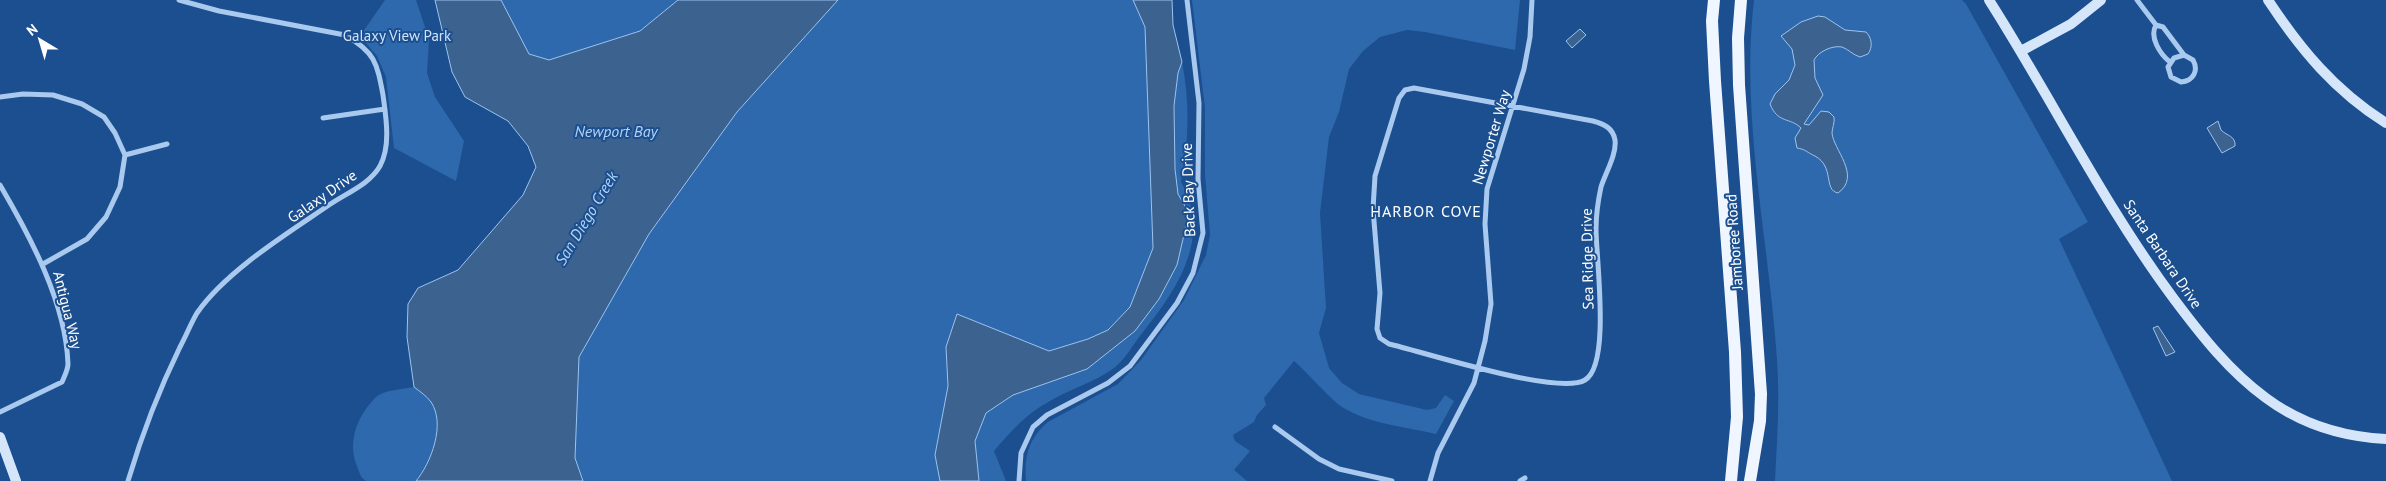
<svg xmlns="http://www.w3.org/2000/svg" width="2386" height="481" font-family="'PT Sans',sans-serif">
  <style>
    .green { fill: #2e69ad }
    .water { fill: #3c6290; stroke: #9cc4f0 }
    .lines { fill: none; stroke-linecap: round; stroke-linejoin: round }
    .street { stroke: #a9c9ee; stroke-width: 5 }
    .secondary { stroke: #d6e6fa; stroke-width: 10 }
    .primary { stroke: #f0f6ff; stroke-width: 12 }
    .labels { text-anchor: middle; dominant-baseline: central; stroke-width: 4; stroke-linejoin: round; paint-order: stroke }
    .park-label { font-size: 15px; fill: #cfe3fa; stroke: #1b4f8f }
    .street-label { font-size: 15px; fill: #fff; stroke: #1b4f8f }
    .water-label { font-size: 16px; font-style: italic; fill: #b5d3f5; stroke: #1b4f8f }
    .neighbourhood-label { font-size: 16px; letter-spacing: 1px; fill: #fff; stroke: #1b4f8f }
  </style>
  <rect width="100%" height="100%" fill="#1b4f8f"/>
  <path class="green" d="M 385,0 L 416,0 L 429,39 L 427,73 L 435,97 L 464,141 L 456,181 L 394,148 L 386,77 L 377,56 L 360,36 Z
    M 501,0 L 678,0 L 640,31 L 549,60 L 529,55 Z
    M 838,0 L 1133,0 L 1145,27 L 1153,248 L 1130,307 L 1108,330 L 1088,339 L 1049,351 L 957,315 L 946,347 L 948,386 L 935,455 L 940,481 L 583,481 L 575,458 L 579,357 L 649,234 L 737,112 Z
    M 1192,0 L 1520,0 L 1515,50 L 1425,32 L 1407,30 L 1380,37 L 1363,51 L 1349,69 L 1339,112 L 1329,137 L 1320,213 L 1326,308 L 1319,333 L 1329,368 L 1342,383 L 1359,394 L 1427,410 L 1436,408 L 1445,395 L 1454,401 L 1436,434 C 1406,427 1369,424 1342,407 C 1328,397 1309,374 1294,361 L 1264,398 L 1266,405 L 1257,415 L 1254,422 L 1233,435 L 1235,441 L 1250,451 L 1234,470 L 1247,481 L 1026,481 C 1024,456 1029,438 1048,422 L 1118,384 L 1141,360 L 1184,300 L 1206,255 L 1210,235 L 1205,175 L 1205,108 Z
    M 1754,0 L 1962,0 L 1966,4 L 2088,222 L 2059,239 L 2172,481 L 1775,481 C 1777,440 1780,400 1777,360 C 1769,240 1740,119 1754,0 Z
    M 1182,62 C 1190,102 1189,142 1181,182 C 1212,238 1178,288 1143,332 C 1134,343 1125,360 1114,368 C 1095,382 1070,389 1050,401 C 1027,413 1010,432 994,451 L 1006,481 L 979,481 L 975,441 L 986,413 L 1013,395 L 1087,369 L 1135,331 L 1159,299 L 1177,265 L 1189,213 L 1178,194 L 1175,169 L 1174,106 L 1178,73 Z
    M 414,387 C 419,391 427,396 431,402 C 446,424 431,463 416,481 L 366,481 C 361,478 360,474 358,469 C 346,443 357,416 376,397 C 384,390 403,389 414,387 Z"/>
  <path class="water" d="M 435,0 L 501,0 L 529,54 L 549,60 L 640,31 L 678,0 L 838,0 L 737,112 L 649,234 L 579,357 L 575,458 L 583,481 L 416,481 C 431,463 446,424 431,402 C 427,396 419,391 414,387 L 407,337 L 408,304 L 418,288 L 458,270 L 523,195 L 536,167 L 528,146 L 508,121 L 465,97 L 452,72 Z
    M 1133,0 L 1172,0 L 1173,25 L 1182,62 L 1178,73 L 1174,106 L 1175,169 L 1178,194 L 1189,213 L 1177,265 L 1159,299 L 1135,331 L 1087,369 L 1013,395 L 986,413 L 975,441 L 979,481 L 940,481 L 935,455 L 948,386 L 946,347 L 957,314 L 1049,351 L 1088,339 L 1108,330 L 1130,307 L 1153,248 L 1145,27 Z
    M 1818,16 L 1825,17 L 1845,30 L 1866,32 C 1872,38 1873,47 1868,54 L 1860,57 C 1853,55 1848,49 1842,47 C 1832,45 1818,52 1814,60 L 1815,78 L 1823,95 L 1804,124 L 1809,125 L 1821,111 L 1829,112 L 1834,117 C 1835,123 1832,128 1832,133 C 1833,149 1862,176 1838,193 C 1823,190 1835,167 1815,156 C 1808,153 1805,149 1797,148 L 1795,138 L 1801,128 C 1790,117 1778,124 1770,104 L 1775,94 L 1789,80 L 1795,65 L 1792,49 L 1781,36 L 1801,22 Z
    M 1580,29 L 1586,35 L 1572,48 L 1566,41 Z
    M 2218,121 L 2221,130 C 2227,136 2236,136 2235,146 L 2222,153 L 2207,128 Z
    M 2158,326 L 2175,352 L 2166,356 L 2153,328 Z"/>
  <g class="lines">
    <path class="street" d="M 2137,0 L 2156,25 L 2163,27 L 2184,55 L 2193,60 C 2199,71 2193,81 2181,82 L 2171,77 L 2168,67 L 2174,58 L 2184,55
      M 2156,25 C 2149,37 2160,54 2170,62
      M 1414,88 L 1593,121 C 1604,124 1613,128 1615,140 C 1617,154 1605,174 1601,187 C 1598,201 1596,215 1596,229 C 1596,258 1611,365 1585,380 C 1558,396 1424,352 1389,344 L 1380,338 L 1377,329 L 1380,293 L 1373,209 L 1375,176 L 1399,98 L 1405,90 Z
      M 0,97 L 23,94 L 53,95 L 82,104 L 104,117 L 115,133 L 125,155 L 120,187 L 106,217 L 87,239 L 43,264
      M 323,118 L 385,109
      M 125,155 L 167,144
      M 0,185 C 30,236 66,303 68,364 C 68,370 64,377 62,382 L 0,412
      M 1275,427 L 1319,459 L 1339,469 L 1392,481
      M 128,481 C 142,434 159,390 180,347 C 186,336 191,323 197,313 C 226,271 288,233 329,205 C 346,193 369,185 380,166 C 391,146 386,117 383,95 C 377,63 375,52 345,35 L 219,11 L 179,0
      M 1019,481 L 1021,453 L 1033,427 L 1047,415 L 1108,383 L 1130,366 L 1177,303 L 1193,273 L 1203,233 L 1198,179 L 1199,103 L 1187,0
      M 1430,481 L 1438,453 L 1474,383 L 1485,341 L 1491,304 L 1485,224 L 1487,189 L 1524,69 L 1530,37 L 1532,0
      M 1520,481 L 1525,478"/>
    <path class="secondary" d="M 1989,0 C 2052,99 2104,205 2174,299 C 2201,335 2229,371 2266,398 C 2301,424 2343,437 2386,439
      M 2268,0 C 2301,50 2335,91 2386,123
      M 2021,51 L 2071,24 L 2101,0
      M 0,437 L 16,481"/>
    <path class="primary" d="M 1714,0 L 1712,21 L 1715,81 L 1735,352 L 1737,417 L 1731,481
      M 1741,0 L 1738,38 L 1739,85 L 1761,394 L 1760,421 L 1750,481"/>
  </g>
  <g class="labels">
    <g class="park-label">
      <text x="397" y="35">Galaxy View Park</text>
    </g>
    <g class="street-label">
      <text transform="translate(1491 137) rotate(-73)">Newporter Way</text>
      <text transform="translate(1188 190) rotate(-92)">Back Bay Drive</text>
      <text transform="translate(322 196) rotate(-35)">Galaxy Drive</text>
      <text transform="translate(1734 242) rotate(-94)">Jamboree Road</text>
      <text transform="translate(2163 254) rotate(56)">Santa Barbara Drive</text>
      <text transform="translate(1587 259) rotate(-91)">Sea Ridge Drive</text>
      <text transform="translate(68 310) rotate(76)">Antigua Way</text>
    </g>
    <g class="water-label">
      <text x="616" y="131">Newport Bay</text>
      <text transform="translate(586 218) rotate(-59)">San Diego Creek</text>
    </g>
    <g class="neighbourhood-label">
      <text x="1426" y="211">HARBOR COVE</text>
    </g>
  </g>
  <g transform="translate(40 40) rotate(322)" stroke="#1b4f8f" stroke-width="4" paint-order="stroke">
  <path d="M0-4L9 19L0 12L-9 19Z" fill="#ffffff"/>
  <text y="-8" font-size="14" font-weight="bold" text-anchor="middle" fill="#ffffff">N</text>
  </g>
</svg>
